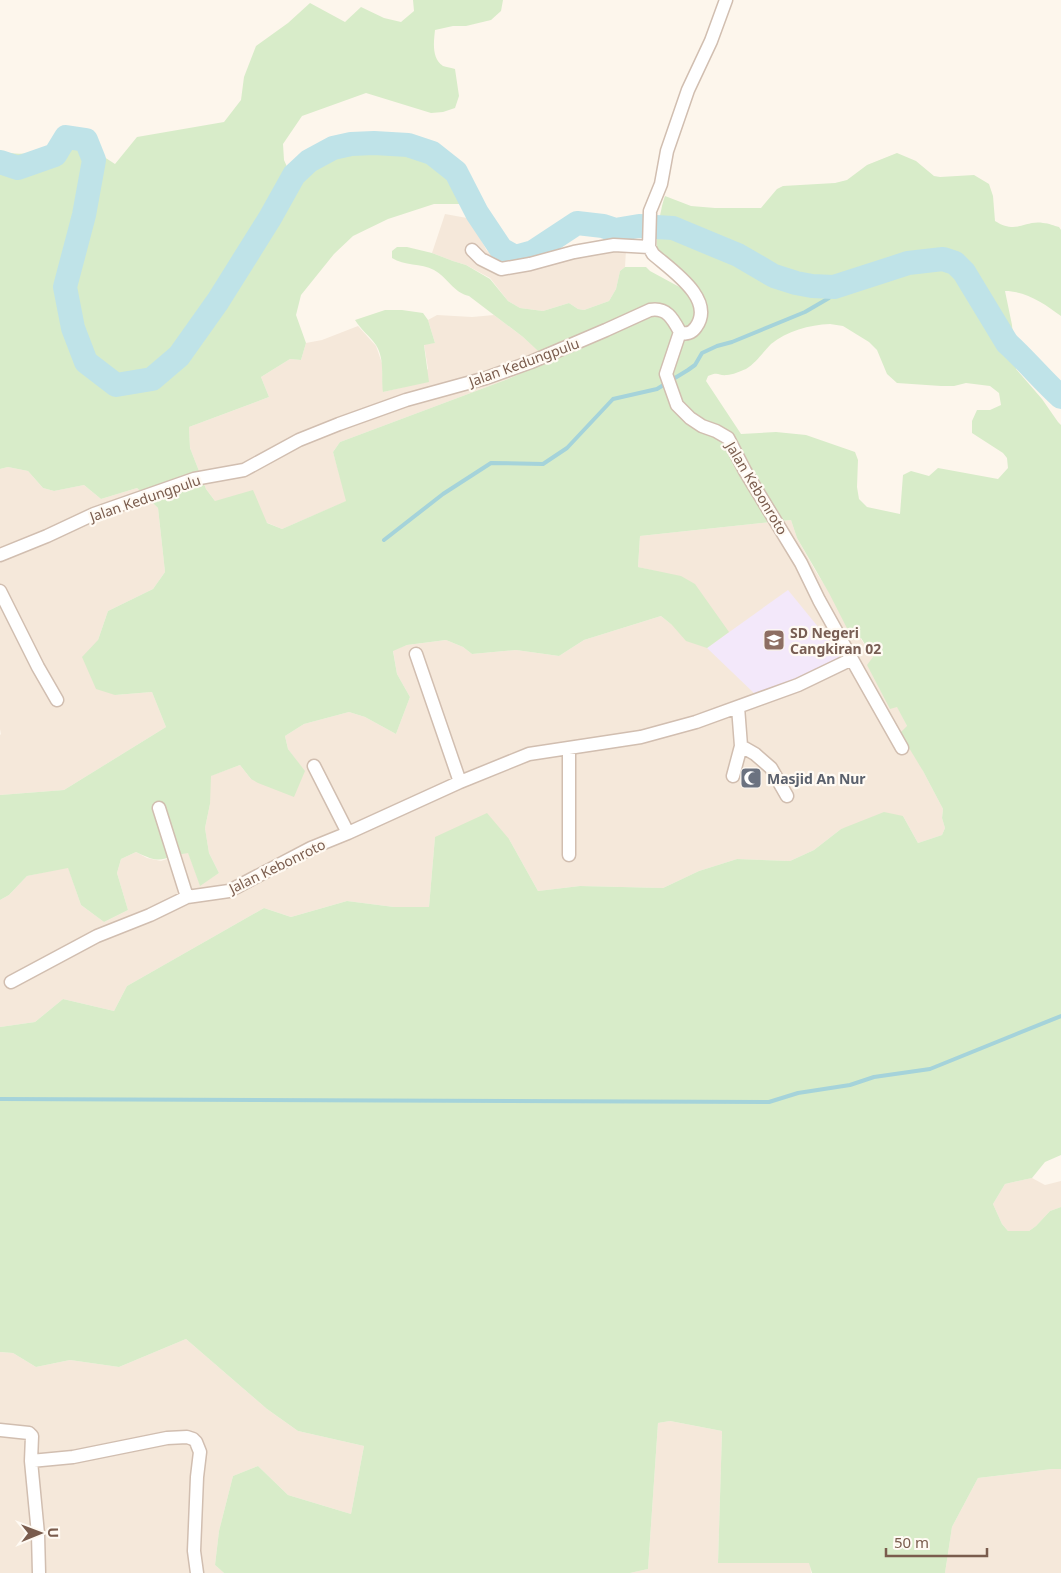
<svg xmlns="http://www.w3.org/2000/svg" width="1061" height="1573" font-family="'Noto Sans',sans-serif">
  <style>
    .residential { fill: #f5e8da }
    .education { fill: #f3e8fa }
    .green { fill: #d8ecc9; fill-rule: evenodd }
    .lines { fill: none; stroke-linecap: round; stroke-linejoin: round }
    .stream { stroke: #a5d3da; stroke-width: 4 }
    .river { stroke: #bfe3e8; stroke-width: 24 }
    .minor-casing { stroke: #d1beb0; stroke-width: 15 }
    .minor { stroke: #fff; stroke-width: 12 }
    .labels { text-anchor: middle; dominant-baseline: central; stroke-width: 4.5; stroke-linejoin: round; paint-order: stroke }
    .street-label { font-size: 14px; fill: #7a5c4d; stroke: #fffaf3 }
    .education-label { font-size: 14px; font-weight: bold; fill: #785e54; stroke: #fffaf3; text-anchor: start }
    .worship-label { font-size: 14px; font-weight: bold; fill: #5b616d; stroke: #fffaf3; text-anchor: start }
  </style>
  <rect width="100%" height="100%" fill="#fdf6ec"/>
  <path class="residential" d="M 445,214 L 467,218 L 476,231 L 487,251 L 520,268 L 583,249 L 626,250 L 625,267 L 620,271 L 616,289 L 609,301 L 584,310 L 578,309 L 569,303 L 543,311 L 520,308 L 508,301 L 490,278 L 466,265 L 453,261 L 432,253 Z
    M 437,315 L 472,317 L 494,315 L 523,337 L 550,361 L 508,379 L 340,442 L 333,452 L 347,501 L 282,529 L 215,501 L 206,489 L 190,448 L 189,427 L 269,397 L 261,377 L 290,359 L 301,360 L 306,343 L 322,340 L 358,326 L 376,346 L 382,363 L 383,392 L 404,387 L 428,369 L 424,344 L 435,343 L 428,320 Z
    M 8,467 L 28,471 L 43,488 L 54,491 L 84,485 L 101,499 L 137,488 L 158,508 L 165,572 L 153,589 L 108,611 L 98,640 L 115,695 L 152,692 L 166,727 L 64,790 L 0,795 L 0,735 L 1,734 L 0,729 L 0,469 Z
    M 791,520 L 797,538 L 816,572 L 873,657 L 907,726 L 923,771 L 943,809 L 942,818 L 945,828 L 942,835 L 918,843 L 903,816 L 841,829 L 814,850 L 790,861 L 737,859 L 699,871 L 663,888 L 580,886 L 538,891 L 509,839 L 435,837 L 429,907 L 394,907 L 347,901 L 291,917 L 264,908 L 127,986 L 114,1011 L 63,999 L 35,1022 L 0,1027 L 0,900 L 9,895 L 27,876 L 68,867 L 81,905 L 104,922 L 128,910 L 117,873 L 121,859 L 136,852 L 147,858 L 161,861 L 188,852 L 200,885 L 219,873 L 209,853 L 205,828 L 210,804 L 210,776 L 240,765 L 251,779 L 304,771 L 288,749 L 285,736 L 304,724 L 349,712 L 365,717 L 396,734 L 410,697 L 397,674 L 393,650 L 407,645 L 446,640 L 463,647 L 472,654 L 516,650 L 559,656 L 584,640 L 661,616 L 672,625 L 655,571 L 638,567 L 640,536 Z
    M 1032,1178 L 1045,1185 L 1061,1181 L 1061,1207 L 1050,1211 L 1036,1226 L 1029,1231 L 1008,1231 L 1002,1224 L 993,1204 L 1005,1184 Z
    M 186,1339 L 267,1409 L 298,1431 L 364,1446 L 351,1514 L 288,1495 L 258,1466 L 233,1476 L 219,1531 L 215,1565 L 224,1573 L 0,1573 L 0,1352 L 13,1353 L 36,1367 L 70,1360 L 119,1367 Z
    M 670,1421 L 722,1431 L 718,1563 L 810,1563 L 811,1573 L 630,1573 L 648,1569 L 658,1423 Z
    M 1052,1469 L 1061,1469 L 1061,1573 L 945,1573 L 952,1527 L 978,1478 Z"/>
  <path class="education" d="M 788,590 L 841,655 L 819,673 L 757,696 L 707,648 Z"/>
  <path class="green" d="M 413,0 L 503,0 L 501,11 L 491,20 L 466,26 L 453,26 L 435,30 C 434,41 431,58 443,66 C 446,67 452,68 455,69 L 459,96 L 455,108 L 443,112 L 431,113 L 366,93 L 302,116 L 283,144 L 284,160 L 288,169 L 305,176 C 319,165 333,152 350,147 C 367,142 411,147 426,154 C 441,161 457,180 468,193 L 460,204 L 434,204 L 388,219 L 353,236 L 334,254 L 301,295 L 296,315 L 306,343 L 301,360 L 290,359 L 261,377 L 269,397 L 189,427 L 190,448 L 206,489 L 215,501 L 253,490 L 267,523 L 282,529 L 346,501 L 333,452 L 340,442 L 508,379 L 549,361 L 523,337 L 469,296 C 454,293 447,277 434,270 C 421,263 404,266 392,258 L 392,251 L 397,247 L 407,247 L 432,253 L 453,261 L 466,265 L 490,279 L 508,301 L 520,308 L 543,311 L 569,303 L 578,309 L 584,310 L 609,301 L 616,289 L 620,271 L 625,267 L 646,267 L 650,271 L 685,290 C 678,280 658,259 657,247 C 656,237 661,206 665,196 L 691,206 L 715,208 L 761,208 L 777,189 L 783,186 L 835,183 L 847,180 L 867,165 L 897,153 L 916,161 L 934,176 L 940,177 L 974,175 L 989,184 L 993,196 L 995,221 C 1017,235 1024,220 1043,223 C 1049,223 1054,226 1059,227 L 1061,230 L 1061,316 C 1045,304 1026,291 1005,291 L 1012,325 L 1016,369 L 1042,399 L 1058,422 L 1061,425 L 1061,1155 L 1045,1162 L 1032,1178 L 1005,1184 L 993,1204 L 1002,1224 L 1008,1231 L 1029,1231 L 1036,1226 L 1050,1211 L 1061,1207 L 1061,1469 L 1052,1469 L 978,1478 L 952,1527 L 945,1573 L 812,1573 L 809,1563 L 718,1563 L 722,1431 L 670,1421 L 658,1423 L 648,1569 L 630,1573 L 224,1573 L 215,1565 L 219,1531 L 233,1476 L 258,1466 L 288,1495 L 351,1514 L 364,1446 L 298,1431 L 267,1409 L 186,1339 L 119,1367 L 70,1360 L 36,1367 L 13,1353 L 0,1352 L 0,1027 L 35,1022 L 63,999 L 114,1011 L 127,986 L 264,908 L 291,917 L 347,901 L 394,907 L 429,907 L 435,837 L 487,813 L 509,839 L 538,891 L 580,886 L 663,888 L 699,871 L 737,859 L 790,861 L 814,850 L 841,829 L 884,812 L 903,816 L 918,843 L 942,835 L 945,828 L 942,818 L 943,809 L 923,771 L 900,733 L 907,726 L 897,707 L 890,709 L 867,665 L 873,657 L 861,638 L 853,640 L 829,593 L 797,538 L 791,520 L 640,536 L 638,567 L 681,576 L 695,584 L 729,632 L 707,648 L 686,641 L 672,625 L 661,616 L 584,640 L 559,656 L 516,650 L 472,654 L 463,647 L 446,640 L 407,645 L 393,651 L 397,674 L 410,697 L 396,734 L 365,717 L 349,712 L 304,724 L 285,736 L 288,749 L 305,771 L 294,797 L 258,783 L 251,779 L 240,765 L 211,776 L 210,804 L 205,828 L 209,853 L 219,873 L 200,886 L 188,853 C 161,857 164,866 136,852 L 121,859 L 117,873 L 128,910 L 104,922 L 81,905 L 68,868 L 27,876 L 9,895 L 0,900 L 0,795 L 64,790 L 166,727 L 152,692 L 115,695 L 96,689 L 82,657 L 98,640 L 108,611 L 153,589 L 165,572 L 158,508 L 137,488 L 101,499 L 84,485 L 54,491 L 43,488 L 28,471 L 8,467 L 0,469 L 0,150 C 26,160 46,149 65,133 L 84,132 L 98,153 L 115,164 L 137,137 L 224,122 L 241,100 L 244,77 L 256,46 L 288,23 L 310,3 L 345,22 L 361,7 L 384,18 L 401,22 L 414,11 ZM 830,324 L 843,326 L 869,342 L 877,350 L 887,374 L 897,383 L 941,386 L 954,386 L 966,383 L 990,386 L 999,393 L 1001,405 L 990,410 L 977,410 L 972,421 L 972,433 L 1003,453 L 1007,458 L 1008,468 L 998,479 L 938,468 L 929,476 L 911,471 L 903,475 L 900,514 L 867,507 L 859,499 L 857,487 L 858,460 L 855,452 L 806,435 L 776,432 L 741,434 L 706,381 L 708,376 C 719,371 718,376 727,375 C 732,375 741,371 746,369 C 756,363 763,352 771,344 C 787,331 809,325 830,324 Z
    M 385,310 L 402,310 L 423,313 L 428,320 L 435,343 L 424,345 L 429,382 L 383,392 C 381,377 385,359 376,345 C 370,336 361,330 355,320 Z"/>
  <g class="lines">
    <path class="stream" d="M 384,540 L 443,494 L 491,463 L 543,464 L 567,448 L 613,399 L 657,389 L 688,370 L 695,365 L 702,353 L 717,346 L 732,342 L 805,312 L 829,298 L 834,287
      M 0,1099 L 769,1102 L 798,1093 L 850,1085 L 874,1077 L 930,1069 L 1061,1016"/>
    <path class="river" d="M 0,162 L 18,168 L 55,155 L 66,137 L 86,140 L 94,160 L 84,215 L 65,287 L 73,328 L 86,362 L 116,385 L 152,379 L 179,356 L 218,301 L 270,218 L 294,175 L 309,161 L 333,148 L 351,144 L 374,143 L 408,145 L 432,153 L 456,172 L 477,213 L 501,249 L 515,257 L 533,252 L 577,223 L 603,226 L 615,230 L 639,226 L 673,228 L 738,255 L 774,276 L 796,283 L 812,286 L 834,287 L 908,263 L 943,259 L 955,263 L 964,272 L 1007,343 C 1026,360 1042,380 1061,397"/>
    <g class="minor-casing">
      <path id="minor" d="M 472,250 L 481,259 L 501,269 L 530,264 L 574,252 L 614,245 L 649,247
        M 680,332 L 666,374 L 677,405 L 690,418 L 702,426 L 716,431 L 728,438 L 745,471 L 801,563 L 819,600 L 859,672 L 902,748
        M 0,555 L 47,536 L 94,514 L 194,479 L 244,470 L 299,440 L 339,424 L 406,400 L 486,378 L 531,362 L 606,330 L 650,310 C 667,307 673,319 680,332 C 686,335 692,333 696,327 C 716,299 671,270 653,254 L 649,247 L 650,211 L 661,184 L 667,151 L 688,90 L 711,41 L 726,0
        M 0,591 L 38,667 L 57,700
        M 416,654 L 460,782
        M 741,746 L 755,754 L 771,768 L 787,796
        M 569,749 L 569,855
        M 314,766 L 348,833
        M 733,776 L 741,746 L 738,707
        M 159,808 L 187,897
        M 11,982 L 97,936 L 150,915 L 187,897 L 229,891 L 311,848 L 348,833 L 460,782 L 529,754 L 641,737 L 696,722 L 798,685 L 852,659
        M 0,1430 L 29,1433 L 32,1436 L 31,1461 L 38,1534 L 39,1573
        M 31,1461 L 73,1457 L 167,1438 L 187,1437 L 193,1439 L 196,1442 L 200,1452 L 197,1477 L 194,1551 L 197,1573"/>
    </g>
    <use href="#minor" class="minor"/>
  </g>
  <defs>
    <g id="school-square" transform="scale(1.125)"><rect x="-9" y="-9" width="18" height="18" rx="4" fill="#8d6e63" stroke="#fffaf3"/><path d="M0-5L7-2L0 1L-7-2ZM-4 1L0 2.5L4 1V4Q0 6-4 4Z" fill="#fff"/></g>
    <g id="mosque-square" transform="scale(1.125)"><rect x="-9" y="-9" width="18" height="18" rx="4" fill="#6b7280" stroke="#fffaf3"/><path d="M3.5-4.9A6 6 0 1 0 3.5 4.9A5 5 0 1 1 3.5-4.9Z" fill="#fff"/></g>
  </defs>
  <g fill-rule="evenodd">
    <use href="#school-square" x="774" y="640"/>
    <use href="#mosque-square" x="751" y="778"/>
  </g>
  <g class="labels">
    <g class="street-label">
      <text transform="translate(524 362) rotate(-20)">Jalan Kedungpulu</text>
      <text transform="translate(757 488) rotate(59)">Jalan Kebonroto</text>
      <text transform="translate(145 498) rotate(-19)">Jalan Kedungpulu</text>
      <text transform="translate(277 866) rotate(-26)">Jalan Kebonroto</text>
    </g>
    <g class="education-label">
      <text x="790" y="632">SD Negeri<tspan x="790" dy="16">Cangkiran 02</tspan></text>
    </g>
    <g class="worship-label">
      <text x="767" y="778">Masjid An Nur</text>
    </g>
  </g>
  <g transform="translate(40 1533) rotate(89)" stroke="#fffaf3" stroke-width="4" paint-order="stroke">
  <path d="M0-4L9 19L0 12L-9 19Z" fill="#7a5c4d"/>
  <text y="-8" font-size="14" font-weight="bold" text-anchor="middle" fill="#7a5c4d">U</text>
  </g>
  <path d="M886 1548v8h101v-8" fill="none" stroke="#7a5c4d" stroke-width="2.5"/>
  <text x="894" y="1548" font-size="15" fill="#7a5c4d" stroke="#fffaf3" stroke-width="4" paint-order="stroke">50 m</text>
</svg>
